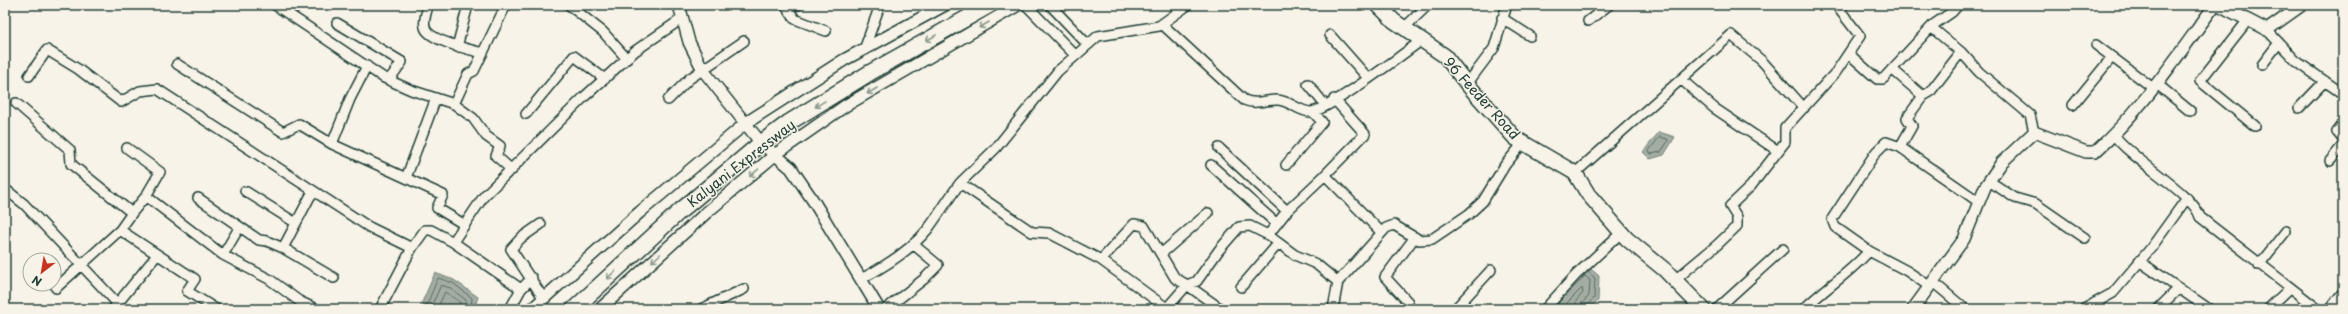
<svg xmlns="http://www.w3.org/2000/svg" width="2348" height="314" font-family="'Playpen Sans',sans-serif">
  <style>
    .water { fill: #a4ada3; stroke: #6f8077 }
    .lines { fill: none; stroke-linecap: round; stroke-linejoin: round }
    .shore { stroke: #546a60; stroke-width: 1 }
    .minor-casing { stroke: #1f3d34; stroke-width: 12 }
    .tertiary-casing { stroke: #1f3d34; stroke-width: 14 }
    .primary-casing { stroke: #1f3d34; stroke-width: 17 }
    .trunk-casing { stroke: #1f3d34; stroke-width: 18 }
    .minor { stroke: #f7f3e8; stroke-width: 9 }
    .tertiary { stroke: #f7f3e8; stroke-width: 11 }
    .primary { stroke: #f7f3e8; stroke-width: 14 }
    .trunk { stroke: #f7f3e8; stroke-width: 15 }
    .oneway { stroke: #8b988e }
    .labels { text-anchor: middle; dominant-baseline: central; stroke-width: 3; stroke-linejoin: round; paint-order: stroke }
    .street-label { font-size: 14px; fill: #1f3d34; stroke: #f7f3e8 }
  </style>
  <rect width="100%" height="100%" fill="#f7f3e8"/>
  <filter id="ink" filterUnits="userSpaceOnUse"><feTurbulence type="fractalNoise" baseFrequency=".025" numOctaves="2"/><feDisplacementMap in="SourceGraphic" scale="8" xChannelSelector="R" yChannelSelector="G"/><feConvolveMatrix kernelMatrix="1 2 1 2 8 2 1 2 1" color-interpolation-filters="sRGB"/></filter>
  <g filter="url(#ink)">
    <path class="water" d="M 1659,132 L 1675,137 L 1664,155 L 1650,159 L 1643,152 Z
      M 1584,263 L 1599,276 L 1598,301 L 1588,309 L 1549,309 Z
      M 435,273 L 454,280 L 478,297 L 474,309 L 419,309 Z"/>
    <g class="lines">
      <path class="shore" d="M 1660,137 L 1667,139 L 1668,141 L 1661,152 L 1651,154 L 1649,151 Z
        M 425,309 L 438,278 L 453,283 L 472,298 L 471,309
        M 430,309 L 441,285 L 450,288 L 466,300 L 466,309
        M 437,309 L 445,292 L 460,302 L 460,309
        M 1558,309 L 1559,302 L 1585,276 L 1590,280 L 1589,296 L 1582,303 L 1581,309
        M 1564,309 L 1565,305 L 1582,288 L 1583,293 L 1576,301 L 1575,309
        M 1586,309 L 1587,305 L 1594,298 L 1595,278 L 1588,272"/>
      <g class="minor-casing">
        <path id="minor" d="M 275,5 L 384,78 L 411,90 L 454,104 L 473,118 L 486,136 L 500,146 L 496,156 L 512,170
          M 428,5 C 427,11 423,21 425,27 C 427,40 471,50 483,53
          M 569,5 L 603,32 L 627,59
          M 785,5 L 798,5
          M 1026,5 L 1075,55
          M 1050,5 L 1088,45
          M 786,6 L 795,19 L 826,31
          M 1502,18 L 1530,36
          M 2248,20 L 2200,81 L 2255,126
          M 1588,21 L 1609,5
          M 337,23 L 402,62 L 389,80
          M 1162,24 L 1244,100 C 1256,105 1265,100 1277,100 C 1289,100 1299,112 1311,112 C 1327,111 1405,53 1422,40
          M 1405,27 L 1428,5
          M 2267,30 L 2296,61 L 2343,94
          M 1330,35 L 1368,78
          M 2096,45 L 2153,88
          M 457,47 L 468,5
          M 864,50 L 880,5
          M 1961,52 L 1979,72 L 2030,115 L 2034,132
          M 1849,54 L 1877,79 L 1883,79 L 1933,25 L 1952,12 L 1958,5
          M 177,64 L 283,132 L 299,124 L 332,144 L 350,99 L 367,66
          M 2262,65 L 2278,44
          M 1892,69 L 1923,96 L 1907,118 L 1912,126 L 1900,147
          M 29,76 L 47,50 L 78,69 L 121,102 L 140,91 L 157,89 L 369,227 L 412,248 L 425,230 L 431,230 L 453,242 L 484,196 L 583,98 L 635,51 L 683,18
          M 1682,80 L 1714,108 L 1778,151
          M 1308,84 L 1325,105
          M 1467,84 L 1494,48 L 1507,5
          M 2157,84 L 2190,111
          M 1923,96 L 1930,92 L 1961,52 L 1931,27
          M 668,100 L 689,79 L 744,41
          M 16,103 L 70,150 L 71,164 L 132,213 L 120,230 L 195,279 L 187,291 L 216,309
          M 454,104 L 468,74 L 474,71 L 506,5
          M 2073,105 L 2112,57
          M 2299,108 L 2325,81
          M 526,114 L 574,56 L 605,79
          M 2343,124 L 2337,132 L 2343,139
          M 2114,135 C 2133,161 2194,194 2200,217 L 2318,309
          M 332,144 L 443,195 L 437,208 L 465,225
          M 127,148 L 160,172 L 146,196 L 132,213
          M 1219,148 L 1287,211
          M 2330,161 L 2343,145
          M 1211,165 L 1277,224
          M 1286,165 L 1322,122 L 1313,112
          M 1575,173 L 1731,35 L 1762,61 L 1804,108
          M 1325,175 L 1365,134 L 1334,99
          M 406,178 L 436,98
          M 1989,181 L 2015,198 L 2036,204 L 2085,238
          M 960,183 L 996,148 L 1058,71 L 1098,36 L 1159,26 L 1188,5
          M 5,189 L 24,204 L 117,303
          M 245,191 L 296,223
          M 313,191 L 283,248 L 334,278
          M 146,196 L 223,255 L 239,228
          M 198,198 L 259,240 L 267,241 L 283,248
          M 541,224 L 521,238 L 511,249 L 544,299
          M 1268,235 L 1287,211 L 1325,175 L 1381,232
          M 453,242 L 521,289
          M 1869,251 L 1835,227 L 1832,219 L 1876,152 L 1886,142 L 1900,147 L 1979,202
          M 1161,254 L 1208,213
          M 223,255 L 269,279 L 299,301 L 316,309
          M 1101,260 L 1168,309
          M 2139,261 L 2209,309
          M 2259,265 L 2286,231
          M 861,279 C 886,266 910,251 928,229 C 939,214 949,198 960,183 L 1032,232 L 1049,233 L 1101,260 L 1134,224 L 1144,226 L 1175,278 L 1187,285 L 1197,281 L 1219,250 L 1239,227 L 1250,226 L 1268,235 L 1295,255 L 1316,264 L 1338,282 L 1333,309
          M 1675,280 L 1717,245 L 1737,226 L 1737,217 L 1730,206 L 1751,186 L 1785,142 L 1785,128 L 1836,72 L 1860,36 L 1839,9 L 1844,5
          M 1338,282 L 1386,228 L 1394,225 L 1419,240 L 1432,239 L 1469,214 L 1483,201 L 1505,165 L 1523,143
          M 1933,282 L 1965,309
          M 1241,287 L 1278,244
          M 56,288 L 120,230
          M 113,309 L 157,255
          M 380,309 L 412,248
          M 510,309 L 521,289 L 532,278
          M 701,309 L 744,289
          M 886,309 L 924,279 L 938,265 L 913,244
          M 1166,309 L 1187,285 L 1221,309
          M 1407,309 L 1408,302 L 1385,277 L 1415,237
          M 1455,309 L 1491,270
          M 1545,309 L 1576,275 L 1622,232
          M 1717,309 L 1783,249
          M 1804,309 C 1825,288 1850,273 1869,251 L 1907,271 L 1929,286
          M 2084,309 L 2113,293 L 2151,248 L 2187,198
          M 2158,309 L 2179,288
          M 2268,309 L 2289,289
          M 2330,309 L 2343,292"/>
      </g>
      <g class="tertiary-casing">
        <path id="tertiary" d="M 679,5 L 689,42 L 703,70 L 761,143 L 791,168 L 814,202 L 879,309
          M 2219,5 L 2267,30 L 2302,5
          M 532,309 L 640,212 L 746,123 L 844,60 L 945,5
          M 600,309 L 706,213 L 776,154 L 845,106 L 1018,5
          M 1913,309 L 1964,239 L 1985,187 L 2002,162 L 2034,132 L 2086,152 L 2095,152 C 2142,110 2177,56 2215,5"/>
      </g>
      <g class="primary-casing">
        <path id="primary" d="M 1378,5 L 1394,21 L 1445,56 L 1467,84 L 1515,138 L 1575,173 L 1588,194 L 1627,239 L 1665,270 L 1703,309"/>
      </g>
      <g class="trunk-casing">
        <path id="trunk" d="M 574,309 L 679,212 L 761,143 L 788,123 L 871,72 L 990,5"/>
      </g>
      <use href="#minor" class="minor"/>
      <use href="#tertiary" class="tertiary"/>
      <use href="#primary" class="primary"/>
      <use href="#trunk" class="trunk"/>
    </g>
    <defs><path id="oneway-shaft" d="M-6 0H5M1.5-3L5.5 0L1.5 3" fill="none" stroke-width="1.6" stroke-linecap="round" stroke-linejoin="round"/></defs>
    <g class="oneway">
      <use href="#oneway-shaft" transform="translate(984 25) rotate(150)"/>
      <use href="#oneway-shaft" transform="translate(931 38) rotate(150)"/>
      <use href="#oneway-shaft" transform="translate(872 91) rotate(150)"/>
      <use href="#oneway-shaft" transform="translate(820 104) rotate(148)"/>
      <use href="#oneway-shaft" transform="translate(754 173) rotate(140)"/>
      <use href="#oneway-shaft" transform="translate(656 258) rotate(138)"/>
      <use href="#oneway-shaft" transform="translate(611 275) rotate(137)"/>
    </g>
  </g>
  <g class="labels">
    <g class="street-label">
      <text transform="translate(1482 98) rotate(48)">96 Feeder Road</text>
      <text transform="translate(741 163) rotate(-38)">Kalyani Expressway</text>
    </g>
  </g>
  <rect width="2348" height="314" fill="none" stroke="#f7f3e8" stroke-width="20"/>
  <rect x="10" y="10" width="2328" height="294" fill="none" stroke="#1f3d34" stroke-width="1.5" filter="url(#ink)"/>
  <g transform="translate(42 272) rotate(211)"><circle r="19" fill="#f7f3e8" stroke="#a1aaa0"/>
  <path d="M0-3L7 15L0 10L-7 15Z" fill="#c8321e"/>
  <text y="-6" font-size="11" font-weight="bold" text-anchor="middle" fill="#1f3d34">N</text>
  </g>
</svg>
